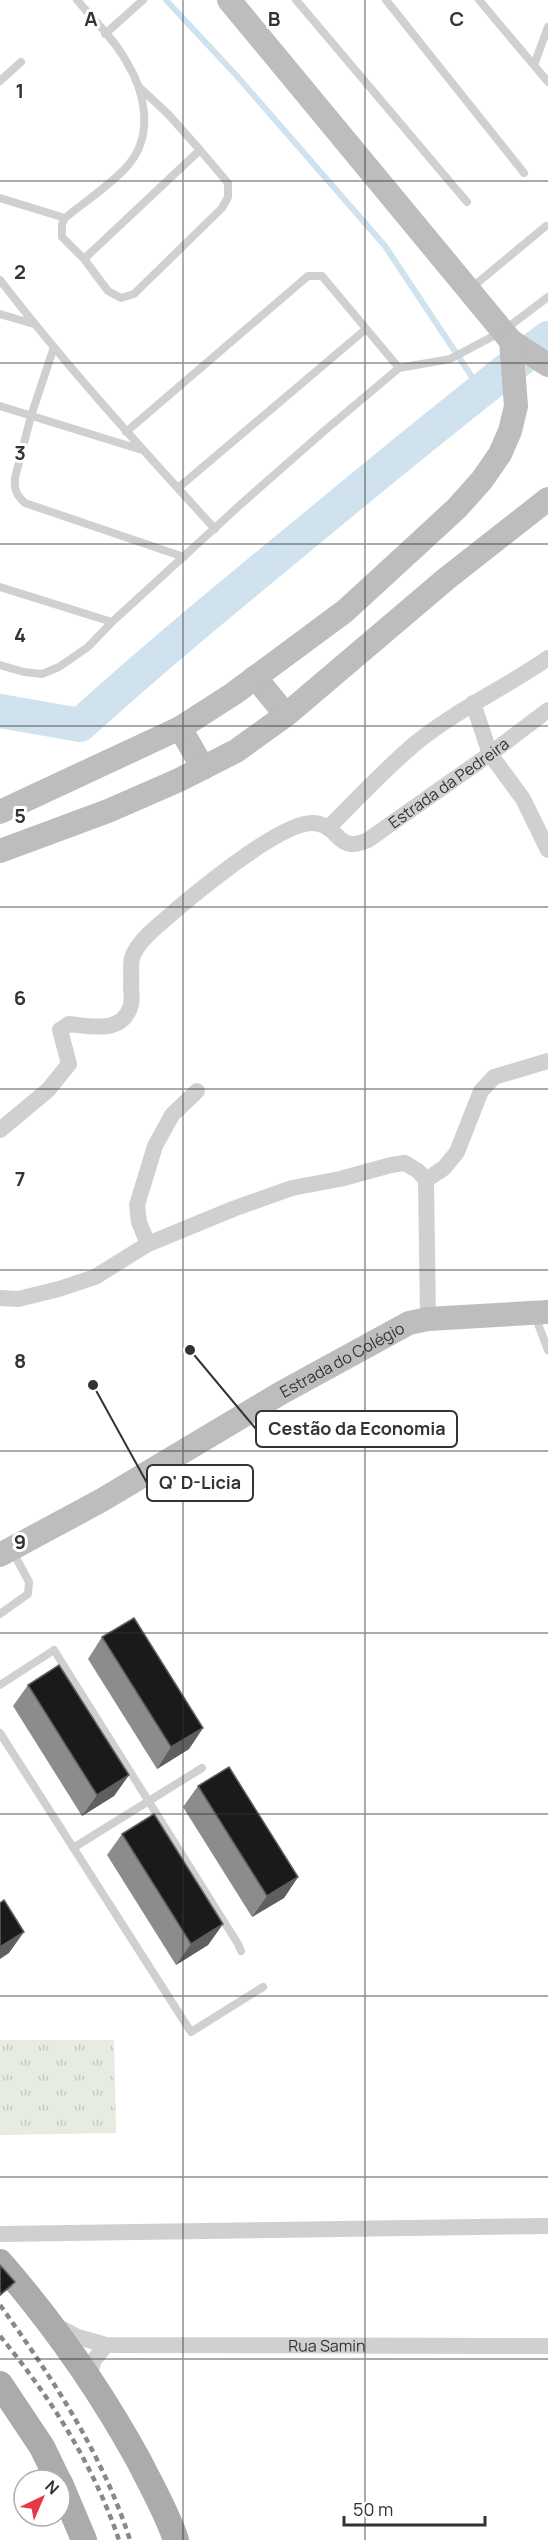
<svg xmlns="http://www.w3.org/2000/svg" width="548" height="2540" font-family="Manrope,sans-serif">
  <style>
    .grass { fill: url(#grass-tufts) }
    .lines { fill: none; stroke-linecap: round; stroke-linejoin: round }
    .stream { stroke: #cfe2ee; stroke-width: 6 }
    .river { stroke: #cfe2ee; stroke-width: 34 }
    .lane { stroke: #d0d0d0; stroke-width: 8 }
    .street { stroke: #d0d0d0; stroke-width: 16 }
    .secondary { stroke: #bdbdbd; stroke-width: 24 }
    .primary { stroke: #ababab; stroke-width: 26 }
    .rail { stroke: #888; stroke-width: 4.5; stroke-dasharray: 6 4.5; stroke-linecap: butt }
    .wall { fill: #8c8c8c }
    .shaded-wall { fill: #5f5f5f }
    .building { fill: #1a1a1a; stroke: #5f5f5f; stroke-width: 1.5 }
    .grid { fill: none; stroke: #333; stroke-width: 1.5; stroke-opacity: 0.55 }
    .labels { text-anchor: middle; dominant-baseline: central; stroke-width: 6; stroke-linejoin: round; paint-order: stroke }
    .street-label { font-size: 16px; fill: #333; stroke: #fff }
    .grid-label { font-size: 20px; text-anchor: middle; font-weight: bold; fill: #333; stroke: #fff; stroke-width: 6; stroke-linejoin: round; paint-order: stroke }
    .leader { fill: none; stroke: #333; stroke-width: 2 }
    .callout-dot { fill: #333; stroke: #fff; stroke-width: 2 }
    .callout { fill: #fff; stroke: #333; stroke-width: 2 }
    .callout-label { font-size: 18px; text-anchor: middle; font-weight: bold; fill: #333 }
  </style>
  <defs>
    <pattern id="grass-tufts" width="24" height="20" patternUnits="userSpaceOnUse" patternTransform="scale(1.5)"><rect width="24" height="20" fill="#e6ecdf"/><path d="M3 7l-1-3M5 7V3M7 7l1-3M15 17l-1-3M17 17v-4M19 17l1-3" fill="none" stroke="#c6cbc0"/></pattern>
  </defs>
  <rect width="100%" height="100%" fill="#fff"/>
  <path class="grass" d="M 0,2040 L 114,2040 L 116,2133 L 0,2135 Z"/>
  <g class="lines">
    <path class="stream" d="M 166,0 L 236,75 L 385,246 L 480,389"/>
    <path class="river" d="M 0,711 L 80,725 C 157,655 238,589 318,523 C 394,460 470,398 548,338"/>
    <path class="lane" d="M 77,0 C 93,19 114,39 126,61 C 145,91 154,134 129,164 C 116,181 83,203 65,218 L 62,224 L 62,237 L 84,259 L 200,150 L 168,114 L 139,87
      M 296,0 L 467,202
      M 386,0 L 524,173
      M 479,0 L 548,82
      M 105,34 L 143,0
      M 534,65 L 548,27
      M 0,81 L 21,62
      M 0,198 L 65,218
      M 84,259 L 108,291 L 121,298 L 134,294 L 222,208 L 228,197 L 228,183 L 200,150
      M 0,280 C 67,367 141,448 215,529
      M 470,289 L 546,226
      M 0,314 L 34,324
      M 54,347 L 31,416 L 15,478 C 14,489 16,495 25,503 L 184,557
      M 0,406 L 142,450
      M 126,432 L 308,276 L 322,276 L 399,368
      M 178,488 L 366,329
      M 0,587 L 112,622
      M 0,665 L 24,672 L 42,674 L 59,667 L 88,647 L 112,622 L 240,505 L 323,432 L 399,368 L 450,359 L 503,331 L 548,297
      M 535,1316 L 548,1350
      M 0,1614 L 28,1594 L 29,1582 L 13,1552
      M 0,1685 L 54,1650 L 238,1944 L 241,1951
      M 0,1733 L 191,2032 L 263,1987
      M 73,1848 L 202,1768"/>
    <g class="street">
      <path d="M 473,703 L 490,754 L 523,799 L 548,850"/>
      <path d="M 328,828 C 357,799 386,768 417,742 C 458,709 505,688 548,658"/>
      <path id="s1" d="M 0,1130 L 48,1090 L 69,1064 L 60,1030 L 69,1024 C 91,1026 120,1034 130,1008 C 133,1002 131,992 131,986 C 132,977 130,966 132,958 C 136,945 150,932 161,923 C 188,899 278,823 312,823 C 340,823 335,855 368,840 L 490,754 L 548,710"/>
      <path d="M 148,1244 L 139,1222 L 137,1205 L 155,1146 L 172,1115 L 197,1091"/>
      <path d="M 0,1298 L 18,1299 L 59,1289 L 95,1277 L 148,1244 L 233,1209 L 292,1188 L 340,1179 L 391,1165 L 405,1163 L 418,1171 L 426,1180"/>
      <path d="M 428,1319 L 426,1180 L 444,1168 L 457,1152 L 481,1091 L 494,1077 L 548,1061"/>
      <path d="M 0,2234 L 548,2226"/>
      <path id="s2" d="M 55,2325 L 78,2337 L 106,2345 L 548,2346"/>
      <path d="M 88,2379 L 94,2360 L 106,2345"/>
    </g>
    <g class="secondary">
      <path d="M 229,0 L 511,341 L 548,365"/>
      <path d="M 255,677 L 286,715"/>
      <path d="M 180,728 L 203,768"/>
      <path d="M 0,812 L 180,728 L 233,694 L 345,611 L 418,544 L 457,508 L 482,480 L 500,454 L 510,431 L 516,406 L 511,341"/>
      <path d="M 0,851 L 108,811 L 179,780 L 236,751 L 286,715 L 446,579 L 548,499"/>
      <path id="s3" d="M 0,1555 L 102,1500 L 281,1393 L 409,1323 L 428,1319 L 548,1312"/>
    </g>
    <path class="primary" d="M 0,2262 C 53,2323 100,2390 139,2461 C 152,2487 167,2513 176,2540
      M 0,2384 L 42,2447 L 58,2480
      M 60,2483 L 84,2540"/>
    <path class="rail" d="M 0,2305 C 53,2379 102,2453 130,2540
      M 0,2336 C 51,2398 93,2464 119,2540"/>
  </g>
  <path class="wall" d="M 102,1637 L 203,1728 L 189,1749 L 157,1769 L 88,1659 Z
    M 28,1685 L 129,1775 L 114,1796 L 82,1816 L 13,1706 Z
    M 198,1786 L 298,1877 L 284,1898 L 252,1917 L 183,1807 Z
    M 122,1834 L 223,1924 L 208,1945 L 176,1965 L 107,1855 Z"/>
  <path class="shaded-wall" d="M 203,1728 L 189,1749 L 157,1769 L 171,1747 Z
    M 129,1775 L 114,1796 L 82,1816 L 97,1795 Z
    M 298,1877 L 284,1898 L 252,1917 L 267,1896 Z
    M 223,1924 L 208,1945 L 176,1965 L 191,1944 Z
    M 24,1932 L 9,1953 L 0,1959 L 0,1947 Z
    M 15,2282 L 11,2287 L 0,2296 L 0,2295 Z"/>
  <path class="building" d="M 134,1618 L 203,1728 L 171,1747 L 102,1637 Z
    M 59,1665 L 129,1775 L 97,1795 L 28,1685 Z
    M 229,1767 L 298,1877 L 267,1896 L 198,1786 Z
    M 154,1814 L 223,1924 L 191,1944 L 122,1834 Z
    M 4,1900 L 24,1932 L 0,1947 L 0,1903 Z
    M 0,2265 L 15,2282 L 0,2295 Z"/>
  <path class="grid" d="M 183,0 L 183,2540M 365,0 L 365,2540M 0,181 L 548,181M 0,363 L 548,363M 0,544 L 548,544M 0,726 L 548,726M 0,907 L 548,907M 0,1089 L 548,1089M 0,1270 L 548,1270M 0,1451 L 548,1451M 0,1633 L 548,1633M 0,1814 L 548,1814M 0,1996 L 548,1996M 0,2177 L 548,2177M 0,2359 L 548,2359"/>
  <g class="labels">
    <g class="street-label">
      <text stroke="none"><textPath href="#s1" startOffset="652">Estrada da Pedreira</textPath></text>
      <text stroke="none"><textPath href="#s3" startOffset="394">Estrada do Colégio</textPath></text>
      <text stroke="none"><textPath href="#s2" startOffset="276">Rua Samin</textPath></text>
    </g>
  </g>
  <g class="grid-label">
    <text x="91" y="26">A</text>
    <text x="274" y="26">B</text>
    <text x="457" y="26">C</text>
    <text x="20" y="98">1</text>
    <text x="20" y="279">2</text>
    <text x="20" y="460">3</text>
    <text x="20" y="642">4</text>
    <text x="20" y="823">5</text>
    <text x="20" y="1005">6</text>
    <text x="20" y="1186">7</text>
    <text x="20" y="1368">8</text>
    <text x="20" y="1549">9</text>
  </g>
  <path class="leader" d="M190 1350L256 1429M93 1385L147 1483"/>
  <g class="callout-dot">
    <circle cx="190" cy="1350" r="6"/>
    <circle cx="93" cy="1385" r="6"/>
  </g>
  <g class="callout">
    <rect x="256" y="1411" width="201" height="36" rx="6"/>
    <rect x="147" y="1465" width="106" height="36" rx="6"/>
  </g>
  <g class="callout-label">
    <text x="357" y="1435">Cestão da Economia</text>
    <text x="200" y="1489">Q' D-Licia</text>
  </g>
  <g transform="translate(42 2498) rotate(44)"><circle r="28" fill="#ffffff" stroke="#adadad" stroke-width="1.5"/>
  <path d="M0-4.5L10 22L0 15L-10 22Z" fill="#e63946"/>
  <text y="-9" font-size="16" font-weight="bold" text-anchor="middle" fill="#333333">N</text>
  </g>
  <path d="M344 2516v9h141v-9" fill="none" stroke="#333333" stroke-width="3"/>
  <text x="353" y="2516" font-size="18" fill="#333333" stroke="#ffffff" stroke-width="4.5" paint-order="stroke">50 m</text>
</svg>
